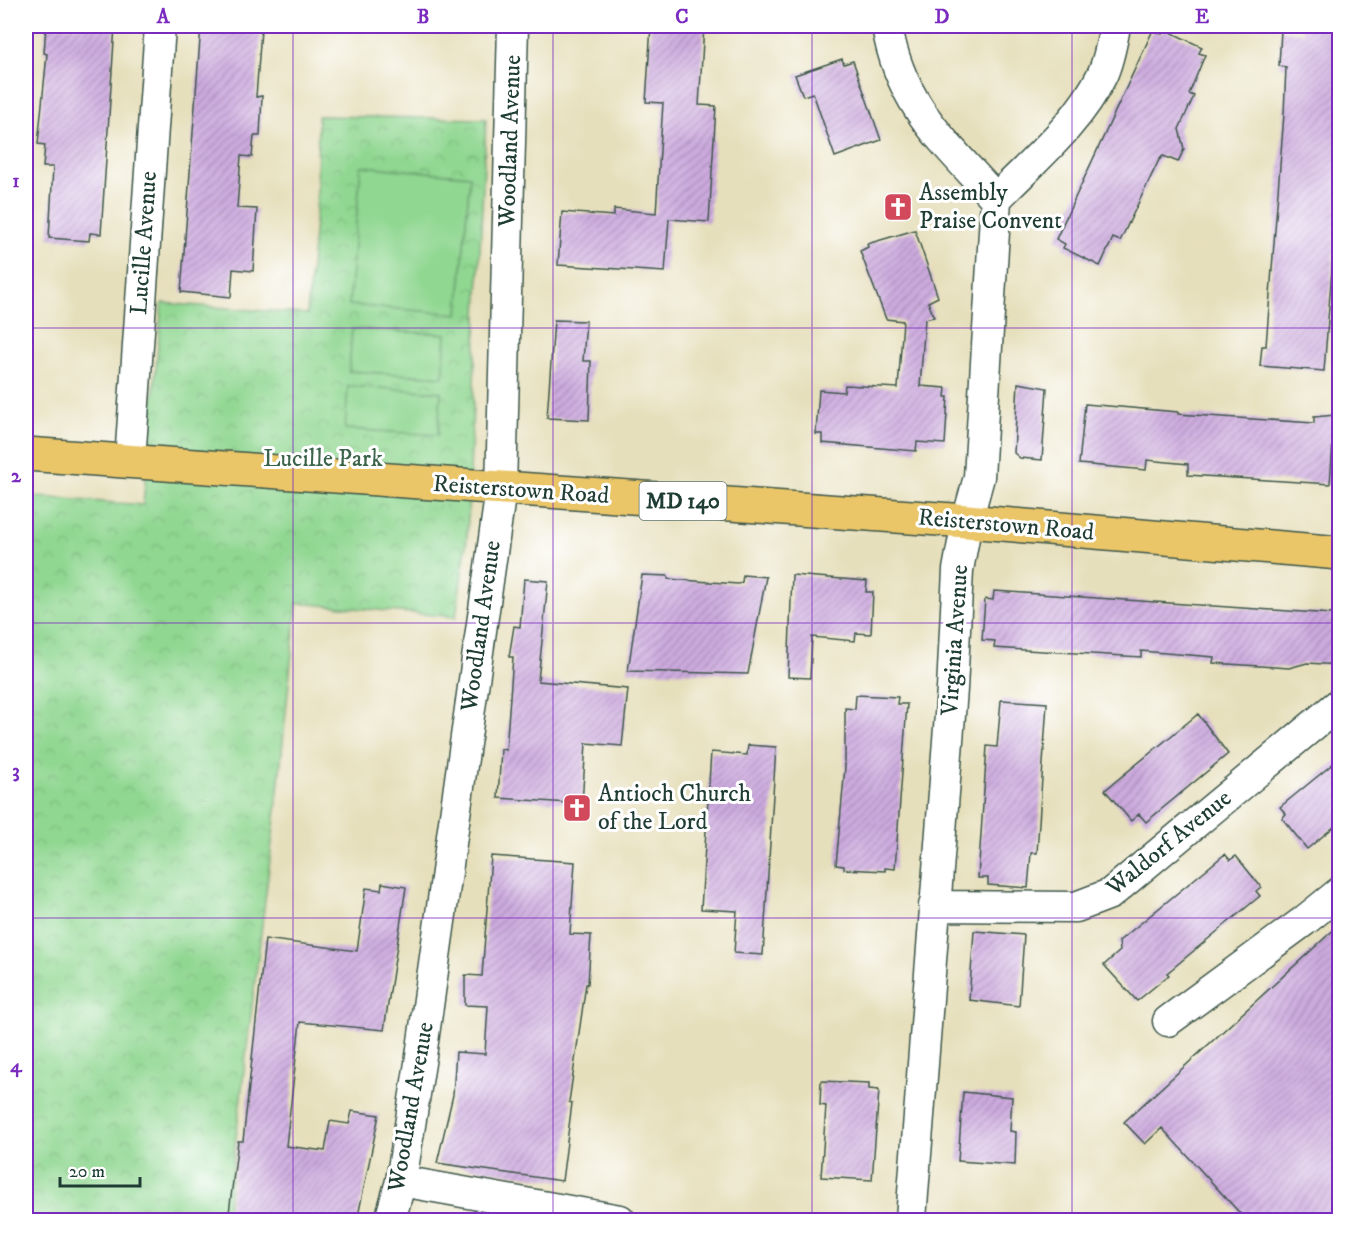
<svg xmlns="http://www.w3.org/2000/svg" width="1365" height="1246" font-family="'IM FELL DW Pica',serif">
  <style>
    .park { fill: url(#park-crowns); stroke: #588a62; stroke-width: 1.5 }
    .pitch { fill: #90d791; stroke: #588a62; stroke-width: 1.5 }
    .building { fill: url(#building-hatch) }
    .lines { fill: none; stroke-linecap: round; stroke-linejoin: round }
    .minor-casing { stroke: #3d5548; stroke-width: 33 }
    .major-casing { stroke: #3d5548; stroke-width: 36 }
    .minor { stroke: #fff; stroke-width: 30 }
    .major { stroke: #ebc669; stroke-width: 33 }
    .grid { fill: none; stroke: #7b2cbf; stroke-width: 1.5; stroke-opacity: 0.55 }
    .labels { text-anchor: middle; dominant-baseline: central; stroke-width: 6; stroke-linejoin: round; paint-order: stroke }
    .shield { fill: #fff; stroke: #627771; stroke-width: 1.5 }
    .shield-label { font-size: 22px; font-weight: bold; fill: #1f3d34 }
    .street-label { font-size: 24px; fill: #1f3d34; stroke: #fff }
    .poi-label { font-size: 24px; fill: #1f3d34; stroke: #fff; text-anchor: start }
    .park-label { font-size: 24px; fill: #3b644b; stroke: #fff }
    .neatline { fill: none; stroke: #7b2cbf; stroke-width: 2 }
    .grid-label { font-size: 20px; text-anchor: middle; font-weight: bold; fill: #7b2cbf }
  </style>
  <defs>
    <pattern id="park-crowns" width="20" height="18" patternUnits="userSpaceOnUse" patternTransform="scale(1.5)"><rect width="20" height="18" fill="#90d791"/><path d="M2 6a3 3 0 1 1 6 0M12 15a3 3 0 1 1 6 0" fill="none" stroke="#7cb97e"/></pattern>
    <pattern id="building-hatch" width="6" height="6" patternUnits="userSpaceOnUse" patternTransform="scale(1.5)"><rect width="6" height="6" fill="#cdaadf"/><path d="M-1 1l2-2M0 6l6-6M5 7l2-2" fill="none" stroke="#a68cb6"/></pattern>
  </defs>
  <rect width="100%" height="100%" fill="#fff"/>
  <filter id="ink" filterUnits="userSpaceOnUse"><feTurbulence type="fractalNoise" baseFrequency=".0167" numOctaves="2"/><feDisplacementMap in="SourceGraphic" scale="12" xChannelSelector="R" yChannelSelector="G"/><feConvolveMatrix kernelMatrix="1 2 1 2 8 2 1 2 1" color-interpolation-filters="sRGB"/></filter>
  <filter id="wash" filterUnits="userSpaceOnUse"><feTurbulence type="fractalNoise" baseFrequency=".008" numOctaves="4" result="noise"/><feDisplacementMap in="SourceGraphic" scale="24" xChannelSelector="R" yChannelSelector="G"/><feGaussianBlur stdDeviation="1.35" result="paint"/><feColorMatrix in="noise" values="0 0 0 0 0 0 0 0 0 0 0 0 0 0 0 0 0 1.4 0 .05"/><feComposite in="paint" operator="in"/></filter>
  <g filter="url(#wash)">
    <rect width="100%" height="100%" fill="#e6dfbb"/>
    <path class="park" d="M 318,116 L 486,119 L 467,538 L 456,617 L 297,603 L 276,810 L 226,1220 L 26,1220 L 26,496 L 143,505 L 162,303 L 307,314 L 317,198 Z"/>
    <path class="pitch" d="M 361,166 L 470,176 L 458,314 L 349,305 Z
      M 352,329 L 446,334 L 443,377 L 349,371 Z
      M 348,386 L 441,392 L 438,435 L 345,429 Z"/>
    <g id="blocks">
      <path class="building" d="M 46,26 L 115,26 L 101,234 L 90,233 L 89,241 L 49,238 L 53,167 L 43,167 L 45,145 L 38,144 L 47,54 L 44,53 Z
        M 201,26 L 250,26 L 250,29 L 261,30 L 256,97 L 262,96 L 260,136 L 254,136 L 252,157 L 241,156 L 237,208 L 257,209 L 253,271 L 233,269 L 231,297 L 181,292 Z
        M 651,26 L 704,26 L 699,105 L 716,106 L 709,222 L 669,219 L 665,272 L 558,265 L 562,212 L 614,216 L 614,209 L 656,213 L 663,103 L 646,102 Z
        M 1303,26 L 1340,29 L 1340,167 L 1324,371 L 1260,366 L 1262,346 L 1266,346 L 1284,114 L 1286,67 L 1279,66 L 1281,30 L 1302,33 Z
        M 1164,29 L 1202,47 L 1199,53 L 1205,55 L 1189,94 L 1194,96 L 1179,129 L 1184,149 L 1178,162 L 1163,156 L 1159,160 L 1120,241 L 1113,238 L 1100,266 L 1063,248 L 1065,244 L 1056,239 L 1153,30 L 1162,34 Z
        M 842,59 L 844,64 L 853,61 L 881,140 L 835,157 L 813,93 L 803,96 L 795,75 Z
        M 915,230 L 938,297 L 928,302 L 934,317 L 925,319 L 920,386 L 946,388 L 945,397 L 948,397 L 945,444 L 917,442 L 916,451 L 822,443 L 822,434 L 816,434 L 819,390 L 844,392 L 845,385 L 898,388 L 903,321 L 886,319 L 860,251 L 868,247 L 867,244 Z
        M 554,320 L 586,321 L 583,361 L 591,361 L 589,420 L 547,418 Z
        M 1018,383 L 1047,388 L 1042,460 L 1020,458 L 1014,453 Z
        M 1085,404 L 1178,412 L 1178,414 L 1314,423 L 1314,417 L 1335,415 L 1330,484 L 1188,475 L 1188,464 L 1147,460 L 1146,470 L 1079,464 Z
        M 642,575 L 668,576 L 668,579 L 738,584 L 742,582 L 743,575 L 766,577 L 748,674 L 628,671 Z
        M 792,575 L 867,581 L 866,592 L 873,592 L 871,634 L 856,633 L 855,641 L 812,637 L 810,678 L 788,677 Z
        M 524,579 L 548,581 L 538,681 L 628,689 L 622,746 L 586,743 L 582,804 L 498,798 L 501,749 L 506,750 L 513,657 L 509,657 L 514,626 L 520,627 Z
        M 994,591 L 1332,614 L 1331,625 L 1340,626 L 1340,665 L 1307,663 L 1289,668 L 1213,663 L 1214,657 L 1141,651 L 1141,657 L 994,648 L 995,641 L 982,640 L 985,599 L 993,600 Z
        M 856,695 L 898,697 L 897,704 L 907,704 L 895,869 L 885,868 L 885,871 L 844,869 L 844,866 L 836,865 L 845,767 L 845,708 L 855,709 Z
        M 1001,700 L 1047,703 L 1037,853 L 1031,853 L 1028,888 L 988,885 L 988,878 L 978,878 L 987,746 L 997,747 Z
        M 1198,714 L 1228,754 L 1146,822 L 1139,814 L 1131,821 L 1105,790 Z
        M 748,745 L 776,747 L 763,955 L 734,953 L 737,911 L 701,909 L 711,752 L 747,755 Z
        M 1340,758 L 1340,822 L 1307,849 L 1282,818 L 1286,814 L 1280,807 Z
        M 1225,854 L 1230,860 L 1236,856 L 1261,887 L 1256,891 L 1260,896 L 1167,973 L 1169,975 L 1137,1001 L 1104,965 L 1120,951 L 1119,941 Z
        M 491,856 L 575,862 L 570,934 L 591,935 L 588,984 L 586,984 L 575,1061 L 569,1102 L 572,1103 L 562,1181 L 437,1163 L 453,1095 L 456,1052 L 485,1054 L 488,1006 L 465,1005 L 465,975 L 482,976 Z
        M 382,883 L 406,887 L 384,1030 L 300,1022 L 286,1146 L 325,1151 L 330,1121 L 349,1124 L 352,1111 L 379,1115 L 357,1221 L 228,1221 L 238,1141 L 243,1141 L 265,939 L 357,951 L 366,888 L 381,890 Z
        M 1340,924 L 1340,1221 L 1247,1221 L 1162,1128 L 1145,1144 L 1124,1122 Z
        M 974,931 L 1024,935 L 1019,1006 L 969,1000 Z
        M 821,1081 L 869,1083 L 869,1089 L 879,1090 L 872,1180 L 821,1177 L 826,1106 L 820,1105 Z
        M 963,1092 L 1012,1097 L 1010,1131 L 1016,1132 L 1015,1165 L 958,1161 Z"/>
    </g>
  </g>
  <g filter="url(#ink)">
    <use href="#blocks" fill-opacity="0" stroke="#3d5548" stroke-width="1.5"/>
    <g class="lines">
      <g class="minor-casing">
        <path id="minor" d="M 887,26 C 900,105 945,142 996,199 L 979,477 L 967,521 L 958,570 L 952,689 L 911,1219
          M 996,199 C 1033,161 1079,123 1102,75 C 1109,60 1112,42 1115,26
          M 130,461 L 160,26
          M 934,906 L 1076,907 L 1110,894 L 1340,703
          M 1168,1021 L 1304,921 L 1340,892
          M 401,1181 L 620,1220
          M 390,1220 L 401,1181 L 420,1063 L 501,489 L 513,26"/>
      </g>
      <g class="major-casing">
        <path id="major" d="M 26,454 L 967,521 L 1340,553"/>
      </g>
      <use href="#minor" class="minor"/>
      <use href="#major" class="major"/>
    </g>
  </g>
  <path class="grid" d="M 293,26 L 293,1220M 553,26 L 553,1220M 812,26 L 812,1220M 1072,26 L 1072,1220M 26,328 L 1340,328M 26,623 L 1340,623M 26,918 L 1340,918"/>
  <defs>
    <g id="church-square" transform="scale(1.5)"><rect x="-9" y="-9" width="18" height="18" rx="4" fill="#d1495b" stroke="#fff"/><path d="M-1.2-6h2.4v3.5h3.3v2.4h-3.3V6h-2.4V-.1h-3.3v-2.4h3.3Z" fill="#fff"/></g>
  </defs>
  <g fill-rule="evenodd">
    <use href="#church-square" x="898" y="207"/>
    <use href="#church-square" x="577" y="808"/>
  </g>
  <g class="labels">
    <rect class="shield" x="639.5" y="482" width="87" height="38" rx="4.5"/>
    <g class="shield-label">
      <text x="683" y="501">MD 140</text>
    </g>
    <g class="street-label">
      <text transform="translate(510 141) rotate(-88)">Woodland Avenue</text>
      <text transform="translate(144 243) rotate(-86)">Lucille Avenue</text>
      <text transform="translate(521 490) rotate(4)">Reisterstown Road</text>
      <text transform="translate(1006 525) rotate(5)">Reisterstown Road</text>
      <text transform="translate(481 626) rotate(-82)">Woodland Avenue</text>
      <text transform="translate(955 640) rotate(-86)">Virginia Avenue</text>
      <text transform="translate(1169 843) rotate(-39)">Waldorf Avenue</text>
      <text transform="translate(411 1107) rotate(-80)">Woodland Avenue</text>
    </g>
    <g class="poi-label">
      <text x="919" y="193">Assembly<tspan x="919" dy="28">Praise Convent</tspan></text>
      <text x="598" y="794">Antioch Church<tspan x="598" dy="28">of the Lord</tspan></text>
    </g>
    <g class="park-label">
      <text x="323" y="459">Lucille Park</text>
    </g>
  </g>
  <rect width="1365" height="1246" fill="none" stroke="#fff" stroke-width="66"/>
  <path d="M60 1177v9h80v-9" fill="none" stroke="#1f3d34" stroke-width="3"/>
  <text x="69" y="1177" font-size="18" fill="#1f3d34" stroke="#ffffff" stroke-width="4.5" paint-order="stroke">20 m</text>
  <rect x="33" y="33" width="1299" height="1180" class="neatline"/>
  <g class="grid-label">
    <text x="163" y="23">A</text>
    <text x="423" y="23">B</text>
    <text x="682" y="23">C</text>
    <text x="942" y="23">D</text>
    <text x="1202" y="23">E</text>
    <text x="16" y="187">1</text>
    <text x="16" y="482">2</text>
    <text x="16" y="777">3</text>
    <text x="16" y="1072">4</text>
  </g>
</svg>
